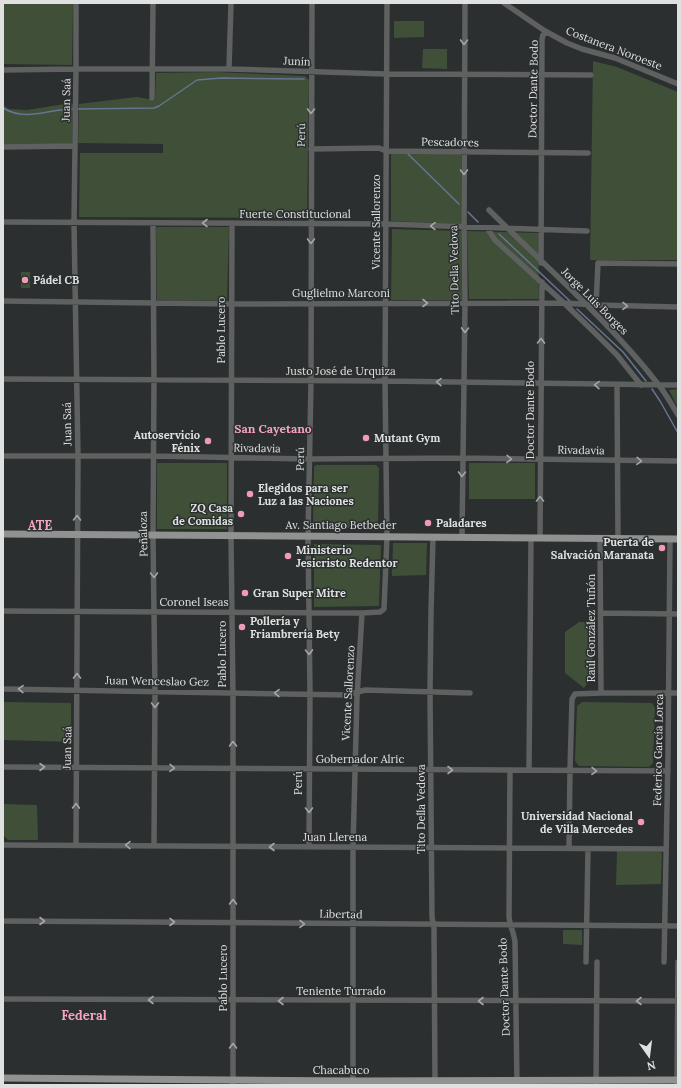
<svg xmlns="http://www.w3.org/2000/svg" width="681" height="1088" font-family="Lora,serif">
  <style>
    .green { fill: #3f4f38 }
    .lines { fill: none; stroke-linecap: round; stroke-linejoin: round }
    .stream { stroke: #667592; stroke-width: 1.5 }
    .minor { stroke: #5f6060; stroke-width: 5.5 }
    .major { stroke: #8f9290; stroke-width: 7 }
    .oneway { stroke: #a5a7a7 }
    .poi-dot { fill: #f09ab6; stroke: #2b2f2f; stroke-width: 1.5 }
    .labels { text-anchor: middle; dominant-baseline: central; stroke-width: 3; stroke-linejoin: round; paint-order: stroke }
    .street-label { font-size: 11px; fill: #dfe1e1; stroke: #2b2f2f }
    .poi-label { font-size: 11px; font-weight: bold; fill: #dfe1e1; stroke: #2b2f2f; text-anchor: start }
    .neighbourhood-label { font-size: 12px; font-weight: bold; fill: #f4a4be; stroke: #2b2f2f }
    .quarter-label { font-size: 13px; font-weight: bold; fill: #f4a4be; stroke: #2b2f2f }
  </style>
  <rect width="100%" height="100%" fill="#2b2f2f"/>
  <path class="green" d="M 3,3 L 73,3 L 72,65 L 3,64 Z
    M 394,21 L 424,21 L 424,37 L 394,38 Z
    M 423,49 L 447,49 L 447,69 L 422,68 Z
    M 593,61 L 617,67 L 678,92 L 678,260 L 590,260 Z
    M 215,72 L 305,76 L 309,80 L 307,218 L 79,217 L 80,153 L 163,153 L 163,144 L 78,143 L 79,104 L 136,97 L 155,100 L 156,73 Z
    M 71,103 L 73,104 L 72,144 L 3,145 L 3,105 L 9,109 L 27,110 Z
    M 391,153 L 461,154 L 461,224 L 391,221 Z
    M 156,227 L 229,227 L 227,301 L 157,300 Z
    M 392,229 L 461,231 L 462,300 L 391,300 Z
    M 467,231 L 538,233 L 539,299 L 469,299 Z
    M 21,272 L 30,272 L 30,288 L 21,288 Z
    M 678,389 L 678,408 L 669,390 Z
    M 157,463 L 227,463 L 227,529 L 157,529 Z
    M 469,463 L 535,463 L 535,499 L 469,499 Z
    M 316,465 L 376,465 L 379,468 L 378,526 L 375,528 L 315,528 L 313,525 L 314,467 Z
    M 393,543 L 427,543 L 426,575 L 392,576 Z
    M 314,544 L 381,545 L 379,606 L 314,607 Z
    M 579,622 L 584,622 L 591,627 L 594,636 L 592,662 L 589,668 L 588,682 L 584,688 L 565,673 L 565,632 Z
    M 4,702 L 71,703 L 71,742 L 4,740 Z
    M 582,702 L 652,703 L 655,708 L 653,763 L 649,767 L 579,766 L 575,761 L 577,706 Z
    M 4,804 L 37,805 L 38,840 L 8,840 L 4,836 Z
    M 617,851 L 660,852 L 662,853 L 661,884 L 616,885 Z
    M 563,930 L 582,930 L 582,945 L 563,944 Z"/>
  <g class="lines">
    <path class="stream" d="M 3,108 C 27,122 48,109 73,109
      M 77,109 L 154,108 L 159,106 L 197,80 L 221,78 L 304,79
      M 408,154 L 459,204
      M 468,212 L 478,222
      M 499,234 L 570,301
      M 577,309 L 623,352 L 646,381
      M 652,389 L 660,401 L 678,433"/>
    <path class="minor" d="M 504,3 L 545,31 L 567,43 L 582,49 L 615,58 L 678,84
      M 229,69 L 231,3
      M 3,70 L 76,69 L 229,69 L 386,74 L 591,75
      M 152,98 L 153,3
      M 3,147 L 75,146
      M 311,149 L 379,148 L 386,151 L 588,153
      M 489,210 C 546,267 608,320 658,384 C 666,394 672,405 678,415
      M 3,222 L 386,224 L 587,231
      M 153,223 L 154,381 L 153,536 L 155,691 L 154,846
      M 232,223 L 231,536 L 233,698 L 233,1085
      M 487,228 L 495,240 L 564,303 L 596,334 L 617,355 L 641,385
      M 541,263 L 542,39 L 543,35 L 547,32
      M 3,301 L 231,304 L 564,303 L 596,305 L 678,307
      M 596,305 L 598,263 L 678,264
      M 3,379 L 385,381 L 678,385
      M 617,385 L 618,539
      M 3,456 L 153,456 L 310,459 L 463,458 L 678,461
      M 433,537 L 431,612 L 430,691 L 432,917 L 434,929 L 435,1081
      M 462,537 L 465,303 L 464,227 L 465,3
      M 540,538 L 542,282
      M 600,539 L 601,693
      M 3,611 L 362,613 L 380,612 L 384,609 L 387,537 L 385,381 L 387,3
      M 601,613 L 678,614
      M 3,689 L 347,695 L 365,690 L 470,693
      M 3,767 L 668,771
      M 510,770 L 509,917 C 510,926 514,933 515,942 L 517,1085
      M 529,770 L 531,538
      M 3,845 L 666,849
      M 76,845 L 78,457 L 74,223 L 76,69 L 76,3
      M 309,847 L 310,693 L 308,536 L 311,381 L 312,3
      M 569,849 L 570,770 L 572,699 L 575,694 L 601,693 L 678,693
      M 3,921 L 678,926
      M 586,962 L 588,849
      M 664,962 L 668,756 L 670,539
      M 3,999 L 678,1001
      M 353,1085 L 353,847 L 357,697 L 362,613
      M 596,1085 L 597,962
      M 677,1085 L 678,962"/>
    <path class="major" d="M 3,534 L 678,539
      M 3,1078 L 353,1081 L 678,1080"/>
  </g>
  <defs><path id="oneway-chevron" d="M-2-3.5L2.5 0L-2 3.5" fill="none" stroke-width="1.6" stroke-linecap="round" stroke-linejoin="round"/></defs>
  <g class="oneway">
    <use href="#oneway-chevron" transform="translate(464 42) rotate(91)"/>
    <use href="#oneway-chevron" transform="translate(311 111) rotate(90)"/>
    <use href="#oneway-chevron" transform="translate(464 172) rotate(90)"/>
    <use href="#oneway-chevron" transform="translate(205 223) rotate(-180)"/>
    <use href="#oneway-chevron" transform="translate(433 226) rotate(-178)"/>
    <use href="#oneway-chevron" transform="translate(311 241) rotate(91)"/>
    <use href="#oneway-chevron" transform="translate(425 303)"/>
    <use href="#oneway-chevron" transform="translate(625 306) rotate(1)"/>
    <use href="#oneway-chevron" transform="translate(465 330) rotate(91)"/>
    <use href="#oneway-chevron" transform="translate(541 341) rotate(-89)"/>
    <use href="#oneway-chevron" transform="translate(439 382) rotate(-179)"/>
    <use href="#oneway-chevron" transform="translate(597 385) rotate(-179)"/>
    <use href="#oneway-chevron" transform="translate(509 459) rotate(1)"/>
    <use href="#oneway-chevron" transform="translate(639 461) rotate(1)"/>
    <use href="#oneway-chevron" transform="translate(462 474) rotate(91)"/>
    <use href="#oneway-chevron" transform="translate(540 499) rotate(-90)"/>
    <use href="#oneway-chevron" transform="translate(77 518) rotate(-90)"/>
    <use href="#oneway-chevron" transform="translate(154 575) rotate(89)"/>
    <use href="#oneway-chevron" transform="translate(309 652) rotate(89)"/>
    <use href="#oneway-chevron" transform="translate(77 676) rotate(-90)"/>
    <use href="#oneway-chevron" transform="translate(21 689) rotate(-179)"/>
    <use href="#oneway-chevron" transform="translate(277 693) rotate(-179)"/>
    <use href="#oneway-chevron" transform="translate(155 705) rotate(90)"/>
    <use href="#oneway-chevron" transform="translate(233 744) rotate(-90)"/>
    <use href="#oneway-chevron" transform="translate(42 767)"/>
    <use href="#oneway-chevron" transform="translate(172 768) rotate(1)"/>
    <use href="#oneway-chevron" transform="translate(450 770)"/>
    <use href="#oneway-chevron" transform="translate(594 771) rotate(1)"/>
    <use href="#oneway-chevron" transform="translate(76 806) rotate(-89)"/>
    <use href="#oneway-chevron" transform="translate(309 810) rotate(90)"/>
    <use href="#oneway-chevron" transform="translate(128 845) rotate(-179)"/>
    <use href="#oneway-chevron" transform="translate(272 847) rotate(-180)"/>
    <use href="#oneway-chevron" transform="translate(233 902) rotate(-90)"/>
    <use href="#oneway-chevron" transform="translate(42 921)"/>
    <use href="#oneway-chevron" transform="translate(172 922)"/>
    <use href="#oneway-chevron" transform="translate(302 924) rotate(1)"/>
    <use href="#oneway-chevron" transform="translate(151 1000) rotate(-180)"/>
    <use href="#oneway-chevron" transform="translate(281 1001) rotate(-180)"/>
    <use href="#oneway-chevron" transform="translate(481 1001) rotate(-180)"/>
    <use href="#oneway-chevron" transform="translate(639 1001) rotate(180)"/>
    <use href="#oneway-chevron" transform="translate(233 1046) rotate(-90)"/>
  </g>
  <g class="poi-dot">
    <circle cx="25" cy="280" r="4"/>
    <circle cx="366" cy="438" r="4"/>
    <circle cx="208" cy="441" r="4"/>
    <circle cx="250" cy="494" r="4"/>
    <circle cx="241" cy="514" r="4"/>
    <circle cx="428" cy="523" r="4"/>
    <circle cx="662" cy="548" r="4"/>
    <circle cx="288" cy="556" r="4"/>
    <circle cx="245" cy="593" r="4"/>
    <circle cx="242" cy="627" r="4"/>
    <circle cx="641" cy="822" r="4"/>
  </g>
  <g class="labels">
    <g class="street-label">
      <text transform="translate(614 48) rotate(21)">Costanera Noroeste</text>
      <text transform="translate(297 61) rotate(2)">Junín</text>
      <text transform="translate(533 89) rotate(-89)">Doctor Dante Bodo</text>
      <text transform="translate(66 100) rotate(-89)">Juan Saá</text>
      <text transform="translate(301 135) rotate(-89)">Perú</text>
      <text transform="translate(450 142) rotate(1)">Pescadores</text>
      <text x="295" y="214">Fuerte Constitucional</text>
      <text transform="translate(376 222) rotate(-90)">Vicente Sallorenzo</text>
      <text transform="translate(454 270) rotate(-91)">Tito Della Vedova</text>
      <text x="341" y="293">Guglielmo Marconi</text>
      <text transform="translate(595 301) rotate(45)">Jorge Luis Borges</text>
      <text transform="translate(221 330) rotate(-90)">Pablo Lucero</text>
      <text x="341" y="371">Justo José de Urquiza</text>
      <text transform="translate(530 410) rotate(-90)">Doctor Dante Bodo</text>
      <text transform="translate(67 424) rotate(-91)">Juan Saá</text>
      <text transform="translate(257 448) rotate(1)">Rivadavia</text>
      <text transform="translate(581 450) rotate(1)">Rivadavia</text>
      <text transform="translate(300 459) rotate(-89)">Perú</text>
      <text x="341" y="525">Av. Santiago Betbeder</text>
      <text transform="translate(143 534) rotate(-91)">Peñaloza</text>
      <text x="194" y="602">Coronel Iseas</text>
      <text transform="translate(591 628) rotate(-90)">Raúl González Tuñón</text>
      <text transform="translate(222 654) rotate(-90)">Pablo Lucero</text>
      <text transform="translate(157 681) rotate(1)">Juan Wenceslao Gez</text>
      <text transform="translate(348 693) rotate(-87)">Vicente Sallorenzo</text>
      <text transform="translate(67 748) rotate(-89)">Juan Saá</text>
      <text transform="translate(658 750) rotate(-89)">Federico García Lorca</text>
      <text x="360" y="759">Gobernador Alric</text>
      <text transform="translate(298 783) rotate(-90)">Perú</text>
      <text transform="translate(421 809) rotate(-90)">Tito Della Vedova</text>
      <text x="335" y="837">Juan Llerena</text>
      <text transform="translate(341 914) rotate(1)">Libertad</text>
      <text transform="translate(223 978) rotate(-90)">Pablo Lucero</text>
      <text transform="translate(504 987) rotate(-92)">Doctor Dante Bodo</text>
      <text x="341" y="991">Teniente Turrado</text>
      <text x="341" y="1070">Chacabuco</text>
    </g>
    <g class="poi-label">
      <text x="33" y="280">Pádel CB</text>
      <text x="200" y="435" text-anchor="end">Autoservicio<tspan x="200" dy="13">Fénix</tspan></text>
      <text x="374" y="438">Mutant Gym</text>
      <text x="258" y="488">Elegidos para ser<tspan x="258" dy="13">Luz a las Naciones</tspan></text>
      <text x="233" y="508" text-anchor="end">ZQ Casa<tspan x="233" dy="13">de Comidas</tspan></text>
      <text x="436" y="523">Paladares</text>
      <text x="654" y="542" text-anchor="end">Puerta de<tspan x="654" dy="13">Salvación Maranata</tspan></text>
      <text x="296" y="550">Ministerio<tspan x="296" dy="13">Jesicristo Redentor</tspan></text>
      <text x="253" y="593">Gran Super Mitre</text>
      <text x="250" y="621">Pollería y<tspan x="250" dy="13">Friambrería Bety</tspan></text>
      <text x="633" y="816" text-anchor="end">Universidad Nacional<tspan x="633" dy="13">de Villa Mercedes</tspan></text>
    </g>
    <g class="neighbourhood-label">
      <text x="273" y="428">San Cayetano</text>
    </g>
    <g class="quarter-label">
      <text x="40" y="525">ATE</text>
      <text x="84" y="1015">Federal</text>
    </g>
  </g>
  <rect width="681" height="1088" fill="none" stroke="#dfe1e1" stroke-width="8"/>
  <g transform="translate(649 1056) rotate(166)" stroke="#2b2f2f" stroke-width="3" paint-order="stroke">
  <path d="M0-3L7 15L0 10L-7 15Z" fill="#dfe1e1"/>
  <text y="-6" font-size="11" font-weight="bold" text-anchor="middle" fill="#dfe1e1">N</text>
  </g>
</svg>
